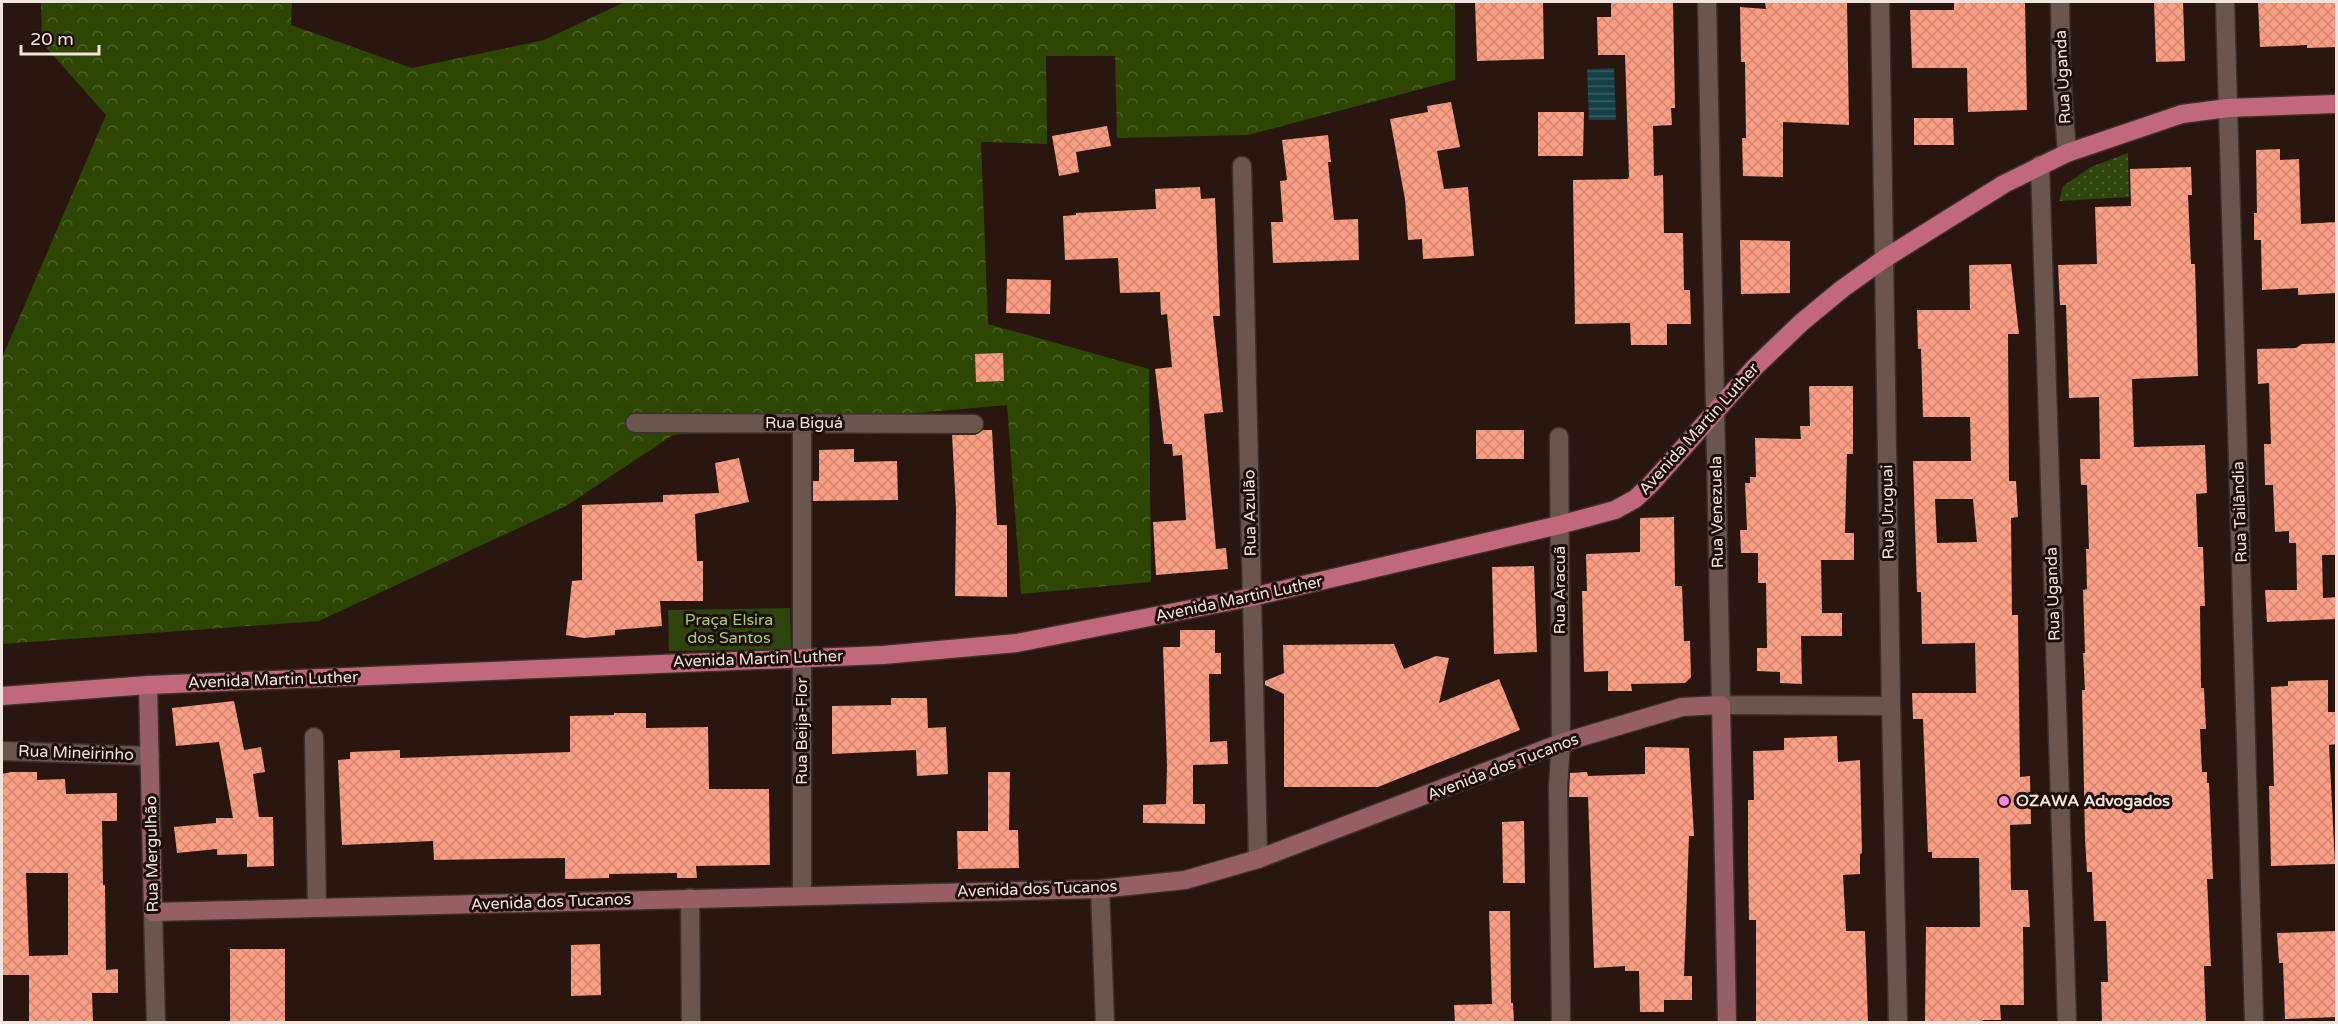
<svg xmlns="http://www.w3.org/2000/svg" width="2338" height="1024" font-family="'Varela Round',sans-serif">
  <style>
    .grass { fill: url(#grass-dots) }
    .forest { fill: url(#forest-crowns) }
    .green { fill: #2e450e }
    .water { fill: url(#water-rules) }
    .building { fill: url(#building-cross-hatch); fill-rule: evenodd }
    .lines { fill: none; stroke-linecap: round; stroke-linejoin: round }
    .street-casing { stroke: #3d302c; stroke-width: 21 }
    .secondary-casing { stroke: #3d302c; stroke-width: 21 }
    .primary-casing { stroke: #3d302c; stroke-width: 21 }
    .street { stroke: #6b564d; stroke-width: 18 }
    .secondary { stroke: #965f64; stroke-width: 18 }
    .primary { stroke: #c1697b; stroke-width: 18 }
    .poi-dot { fill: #fe85e0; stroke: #1e0d06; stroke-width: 2 }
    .labels { text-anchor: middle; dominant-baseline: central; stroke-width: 6; stroke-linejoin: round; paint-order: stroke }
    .street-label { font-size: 16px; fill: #f1e4de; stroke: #1e0d06 }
    .park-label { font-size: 16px; fill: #a0d367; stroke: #1e0d06 }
    .poi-label { font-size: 16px; font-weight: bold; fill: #f1e4de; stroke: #1e0d06; text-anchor: start }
  </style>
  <defs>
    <pattern id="grass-dots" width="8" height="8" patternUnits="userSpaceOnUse" patternTransform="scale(1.5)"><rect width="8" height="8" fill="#2e450e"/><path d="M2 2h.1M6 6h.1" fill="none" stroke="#4d6031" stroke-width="1.8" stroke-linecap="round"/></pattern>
    <pattern id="forest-crowns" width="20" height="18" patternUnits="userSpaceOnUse" patternTransform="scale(1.5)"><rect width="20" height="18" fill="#2d4703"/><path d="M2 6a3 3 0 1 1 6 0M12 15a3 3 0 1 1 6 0" fill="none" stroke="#4c6127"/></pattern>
    <pattern id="water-rules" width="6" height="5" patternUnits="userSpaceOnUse" patternTransform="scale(1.5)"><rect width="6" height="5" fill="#164047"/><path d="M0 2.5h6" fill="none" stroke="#385b61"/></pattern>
    <pattern id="building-cross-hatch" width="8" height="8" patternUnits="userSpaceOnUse" patternTransform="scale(1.5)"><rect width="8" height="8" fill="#fb9d83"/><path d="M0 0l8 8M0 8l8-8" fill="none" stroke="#ce8773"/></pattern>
  </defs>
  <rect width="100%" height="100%" fill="#28160f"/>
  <path class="grass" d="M 2128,153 L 2129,197 L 2059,201 L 2063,186 L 2091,167 Z"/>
  <path class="forest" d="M 41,2 L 292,2 L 291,25 L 412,68 L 544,40 L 625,2 L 1455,2 L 1455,80 L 1248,135 L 1117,138 L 1115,56 L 1046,56 L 1047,144 L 981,142 L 988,324 L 1149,369 L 1151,582 L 1021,594 L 1007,405 L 673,435 L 566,506 L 319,621 L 2,644 L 2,358 L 106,115 L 42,43 Z"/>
  <path class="green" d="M 790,608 L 791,649 L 669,651 L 668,610 Z"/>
  <path class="water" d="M 1614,68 L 1616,120 L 1589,120 L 1587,69 Z"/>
  <path class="building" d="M 1475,2 L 1543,2 L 1544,59 L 1477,61 Z
    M 1673,2 L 1675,108 L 1671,108 L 1672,125 L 1653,126 L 1654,176 L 1663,175 L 1664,233 L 1683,233 L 1684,290 L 1690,290 L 1691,324 L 1667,324 L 1667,345 L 1631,345 L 1630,323 L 1575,324 L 1573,180 L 1628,179 L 1629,176 L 1625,55 L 1598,55 L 1597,17 L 1611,17 L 1611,3 Z
    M 1765,2 L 1847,2 L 1849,125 L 1783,122 L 1783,177 L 1743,176 L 1742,138 L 1746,138 L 1745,62 L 1741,62 L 1740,7 L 1766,9 Z
    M 1954,2 L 2025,2 L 2027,110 L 1968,112 L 1967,68 L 1912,68 L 1910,10 L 1954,10 Z
    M 2154,2 L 2183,2 L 2185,61 L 2156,62 Z
    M 2258,2 L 2336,2 L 2337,47 L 2307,48 L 2307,45 L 2260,47 Z
    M 1451,102 L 1460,147 L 1437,151 L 1444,189 L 1468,187 L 1474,256 L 1423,259 L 1422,239 L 1408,240 L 1405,199 L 1390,119 L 1428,112 L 1427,106 Z
    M 1538,112 L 1584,112 L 1583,156 L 1538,156 Z
    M 1914,118 L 1953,118 L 1954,145 L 1914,145 Z
    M 1107,126 L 1111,146 L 1076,152 L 1079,172 L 1059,176 L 1052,136 Z
    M 1328,135 L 1331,162 L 1328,162 L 1334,220 L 1358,219 L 1359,260 L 1273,263 L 1271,222 L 1283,222 L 1280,181 L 1287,180 L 1282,140 Z
    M 2280,149 L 2280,160 L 2299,159 L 2301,224 L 2337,222 L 2337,293 L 2298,295 L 2298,288 L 2262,290 L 2261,240 L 2254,240 L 2254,213 L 2257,213 L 2256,150 Z
    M 2191,167 L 2192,195 L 2188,195 L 2191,264 L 2195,264 L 2198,376 L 2132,379 L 2134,447 L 2205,445 L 2207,493 L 2196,494 L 2198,547 L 2203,547 L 2205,606 L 2200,606 L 2201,688 L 2204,688 L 2206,729 L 2200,729 L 2202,772 L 2207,772 L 2207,783 L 2209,783 L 2213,879 L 2207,879 L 2211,966 L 2204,966 L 2206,1023 L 2102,1023 L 2101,982 L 2108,982 L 2106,921 L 2094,921 L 2092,872 L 2087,872 L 2085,839 L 2082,690 L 2085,690 L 2083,653 L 2085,653 L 2083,590 L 2087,589 L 2086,549 L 2089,549 L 2087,485 L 2081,485 L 2080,459 L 2100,459 L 2099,397 L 2069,398 L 2066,305 L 2060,305 L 2058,265 L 2097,264 L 2095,207 L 2131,206 L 2130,169 Z
    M 1200,187 L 1201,199 L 1215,198 L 1220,316 L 1213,316 L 1223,412 L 1204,414 L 1216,549 L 1226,548 L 1228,569 L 1156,575 L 1153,522 L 1186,520 L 1182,455 L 1173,456 L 1172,444 L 1164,444 L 1155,369 L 1172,367 L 1167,314 L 1161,315 L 1160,292 L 1120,293 L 1118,258 L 1065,260 L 1063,216 L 1076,215 L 1076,213 L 1156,209 L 1155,189 Z
    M 1740,240 L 1790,241 L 1790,293 L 1741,294 Z
    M 2011,264 L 2019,334 L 2008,334 L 2009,481 L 2016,481 L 2018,517 L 2011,518 L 2012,615 L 2018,615 L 2020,777 L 2030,776 L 2031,824 L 2010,825 L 2011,890 L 2028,890 L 2030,927 L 2023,927 L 2024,1005 L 2000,1005 L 2001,1020 L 1982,1020 L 1982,1023 L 1925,1023 L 1926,927 L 1980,927 L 1979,858 L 1932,858 L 1932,852 L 1928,852 L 1923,719 L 1913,719 L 1912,693 L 1976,693 L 1975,643 L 1922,644 L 1921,592 L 1917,592 L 1913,461 L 1971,461 L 1970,417 L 1923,417 L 1921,349 L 1918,349 L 1917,310 L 1970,310 L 1969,265 ZM 1935,499 L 1973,499 L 1977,542 L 1937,543 Z
    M 1007,279 L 1051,280 L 1050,314 L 1006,313 Z
    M 2337,343 L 2337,555 L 2322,555 L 2323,598 L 2337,597 L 2337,619 L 2267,622 L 2265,590 L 2297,590 L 2296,543 L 2289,543 L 2289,531 L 2275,532 L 2273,485 L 2265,485 L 2264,444 L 2271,444 L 2269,383 L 2258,384 L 2257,349 L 2296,348 L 2302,344 Z
    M 1003,353 L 1004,381 L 976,382 L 975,354 Z
    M 1809,386 L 1853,386 L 1853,454 L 1847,454 L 1845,533 L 1854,533 L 1854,560 L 1821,560 L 1822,613 L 1842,613 L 1842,636 L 1801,636 L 1802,684 L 1780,683 L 1780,672 L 1757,671 L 1757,648 L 1767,648 L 1766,583 L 1758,583 L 1758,553 L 1741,553 L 1740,530 L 1747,530 L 1745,483 L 1750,483 L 1750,477 L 1756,477 L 1755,438 L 1801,439 L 1800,426 L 1810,426 Z
    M 983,430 L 992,430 L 997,525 L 1007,525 L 1007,597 L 955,596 L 956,509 L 952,435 L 975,435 Z
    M 1476,430 L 1524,430 L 1524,459 L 1476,459 Z
    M 854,449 L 854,462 L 897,461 L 898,500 L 813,501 L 813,481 L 819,481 L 819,450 Z
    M 739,458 L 749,502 L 695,514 L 697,561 L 703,561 L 703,601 L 660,601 L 662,626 L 615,630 L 615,635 L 584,638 L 566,635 L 572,581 L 582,580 L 582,505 L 663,502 L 663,495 L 719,493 L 715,463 Z
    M 1674,517 L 1675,586 L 1682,586 L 1684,641 L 1690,641 L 1691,677 L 1685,683 L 1631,684 L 1632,691 L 1608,691 L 1608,671 L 1584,672 L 1582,591 L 1587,591 L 1586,554 L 1640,552 L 1640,518 Z
    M 1534,566 L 1537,652 L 1494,654 L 1492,567 Z
    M 1180,630 L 1215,630 L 1215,653 L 1221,653 L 1221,674 L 1209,674 L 1210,742 L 1227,741 L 1228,764 L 1193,765 L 1193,804 L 1205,804 L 1205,824 L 1143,823 L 1143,805 L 1166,804 L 1167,766 L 1163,647 L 1180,647 Z
    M 1394,644 L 1404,669 L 1436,656 L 1449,658 L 1439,703 L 1499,679 L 1520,730 L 1378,787 L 1284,787 L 1284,694 L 1265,685 L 1265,681 L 1284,673 L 1283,645 Z
    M 2328,680 L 2328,712 L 2337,712 L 2337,744 L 2329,745 L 2335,864 L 2271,866 L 2269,786 L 2274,786 L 2271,687 L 2288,686 L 2288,681 Z
    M 891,698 L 927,698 L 928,728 L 946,727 L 948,774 L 917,776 L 916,750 L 832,754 L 832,706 L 891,705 Z
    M 234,701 L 244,750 L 261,747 L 265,772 L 253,774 L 259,817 L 273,817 L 274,866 L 247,867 L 247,854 L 217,855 L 217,849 L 177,853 L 174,827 L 216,823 L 216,818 L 233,818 L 219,742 L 176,746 L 172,708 Z
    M 614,713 L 646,713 L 646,728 L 708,727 L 709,789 L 769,789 L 770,865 L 696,866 L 697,878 L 677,878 L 677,873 L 609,874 L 609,878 L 565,879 L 565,858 L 434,860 L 433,841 L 342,845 L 338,760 L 350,759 L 350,752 L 400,750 L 400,758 L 570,752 L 570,716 L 614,715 Z
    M 1837,736 L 1838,762 L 1860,760 L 1862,853 L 1860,854 L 1860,874 L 1843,875 L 1846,931 L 1865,931 L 1868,1023 L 1756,1023 L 1756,920 L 1749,920 L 1748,861 L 1748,800 L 1754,800 L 1753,751 L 1784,750 L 1784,738 Z
    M 1645,747 L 1689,748 L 1694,836 L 1689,836 L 1684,976 L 1692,976 L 1692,1000 L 1664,1000 L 1664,1012 L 1640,1012 L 1639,971 L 1625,971 L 1625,966 L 1594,968 L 1588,797 L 1569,797 L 1570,773 L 1587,772 L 1588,776 L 1645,774 Z
    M 11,772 L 37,772 L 37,780 L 65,779 L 66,794 L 117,793 L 117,821 L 102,821 L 103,885 L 105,885 L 106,970 L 118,969 L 118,993 L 92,993 L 93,1022 L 29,1022 L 29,975 L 2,975 L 2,774 ZM 26,873 L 68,873 L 68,955 L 29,956 Z
    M 988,772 L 1010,772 L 1009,830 L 1018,830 L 1019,868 L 958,869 L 957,831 L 988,831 Z
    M 1524,821 L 1525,883 L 1503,883 L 1502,822 Z
    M 1489,911 L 1510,911 L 1511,1003 L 1513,1003 L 1514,1023 L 1455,1023 L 1454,1005 L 1492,1004 Z
    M 2337,931 L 2337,1017 L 2285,1019 L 2283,963 L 2279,963 L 2277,933 Z
    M 600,944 L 601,995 L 571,996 L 571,945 Z
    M 230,949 L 285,949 L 285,1023 L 230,1023 Z"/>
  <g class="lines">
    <g class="street-casing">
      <path id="street" d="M 1707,2 L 1721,705 L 1891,706
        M 1880,2 L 1891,706 L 1898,1022
        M 2060,2 L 2061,71 L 2067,153
        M 2225,2 L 2254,1022
        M 2040,165 L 2067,1022
        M 1242,166 L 1258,859
        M 635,423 L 974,424
        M 1559,437 L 1561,743 L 1558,787 L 1561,1022
        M 314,737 L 317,908
        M 2,751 L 150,756
        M 1100,889 L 1105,1022
        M 802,895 L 802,423
        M 690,898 L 691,1022
        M 153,912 L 156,1022"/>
    </g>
    <g class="secondary-casing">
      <path id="secondary" d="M 148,685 L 153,912 L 1100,889 L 1185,880 L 1258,859 L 1561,743 L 1682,707 L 1721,705 L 1727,1022"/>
    </g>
    <g class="primary-casing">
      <path id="primary" d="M 2,696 L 148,685 L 883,655 L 1017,643 L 1252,597 L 1559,525 L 1615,510 L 1635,499 L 1651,484 L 1755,367 L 1802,322 L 1842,289 L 1884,259 L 2004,184 L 2067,153 L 2182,114 L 2228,108 L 2336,104"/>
    </g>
    <use href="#street" class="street"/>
    <use href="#secondary" class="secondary"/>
    <use href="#primary" class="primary"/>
  </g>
  <circle class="poi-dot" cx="2004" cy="801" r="6"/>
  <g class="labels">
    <g class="street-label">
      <text transform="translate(2063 77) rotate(-93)">Rua Uganda</text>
      <text x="804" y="423">Rua Biguá</text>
      <text transform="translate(1699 429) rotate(-48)">Avenida Martin Luther</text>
      <text transform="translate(1717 512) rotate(-91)">Rua Venezuela</text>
      <text transform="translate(1888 512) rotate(-91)">Rua Uruguai</text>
      <text transform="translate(2240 512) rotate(-92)">Rua Tailândia</text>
      <text transform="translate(1250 513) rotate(-91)">Rua Azulão</text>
      <text transform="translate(1560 590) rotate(-90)">Rua Aracuã</text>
      <text transform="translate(2053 594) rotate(-92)">Rua Uganda</text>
      <text transform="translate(1239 599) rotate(-12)">Avenida Martin Luther</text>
      <text transform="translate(758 659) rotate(-2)">Avenida Martin Luther</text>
      <text transform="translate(273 680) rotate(-2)">Avenida Martin Luther</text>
      <text transform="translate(802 731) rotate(-90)">Rua Beija-Flor</text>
      <text transform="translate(76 753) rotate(2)">Rua Mineirinho</text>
      <text transform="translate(1503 767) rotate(-21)">Avenida dos Tucanos</text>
      <text transform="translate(152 854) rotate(-91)">Rua Mergulhão</text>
      <text transform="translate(1037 889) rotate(-2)">Avenida dos Tucanos</text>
      <text transform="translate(551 902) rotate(-2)">Avenida dos Tucanos</text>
    </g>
    <g class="park-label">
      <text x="729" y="620">Praça Elsira<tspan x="729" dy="18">dos Santos</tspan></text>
    </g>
    <g class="poi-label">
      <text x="2016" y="801">OZAWA Advogados</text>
    </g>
  </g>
  <rect width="2338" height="1024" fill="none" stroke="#f1e4de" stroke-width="6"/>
  <path d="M21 45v9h78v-9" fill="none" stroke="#f1e4de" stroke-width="3"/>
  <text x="30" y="45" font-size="18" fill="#f1e4de" stroke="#1e0d06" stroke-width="4.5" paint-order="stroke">20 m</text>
</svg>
